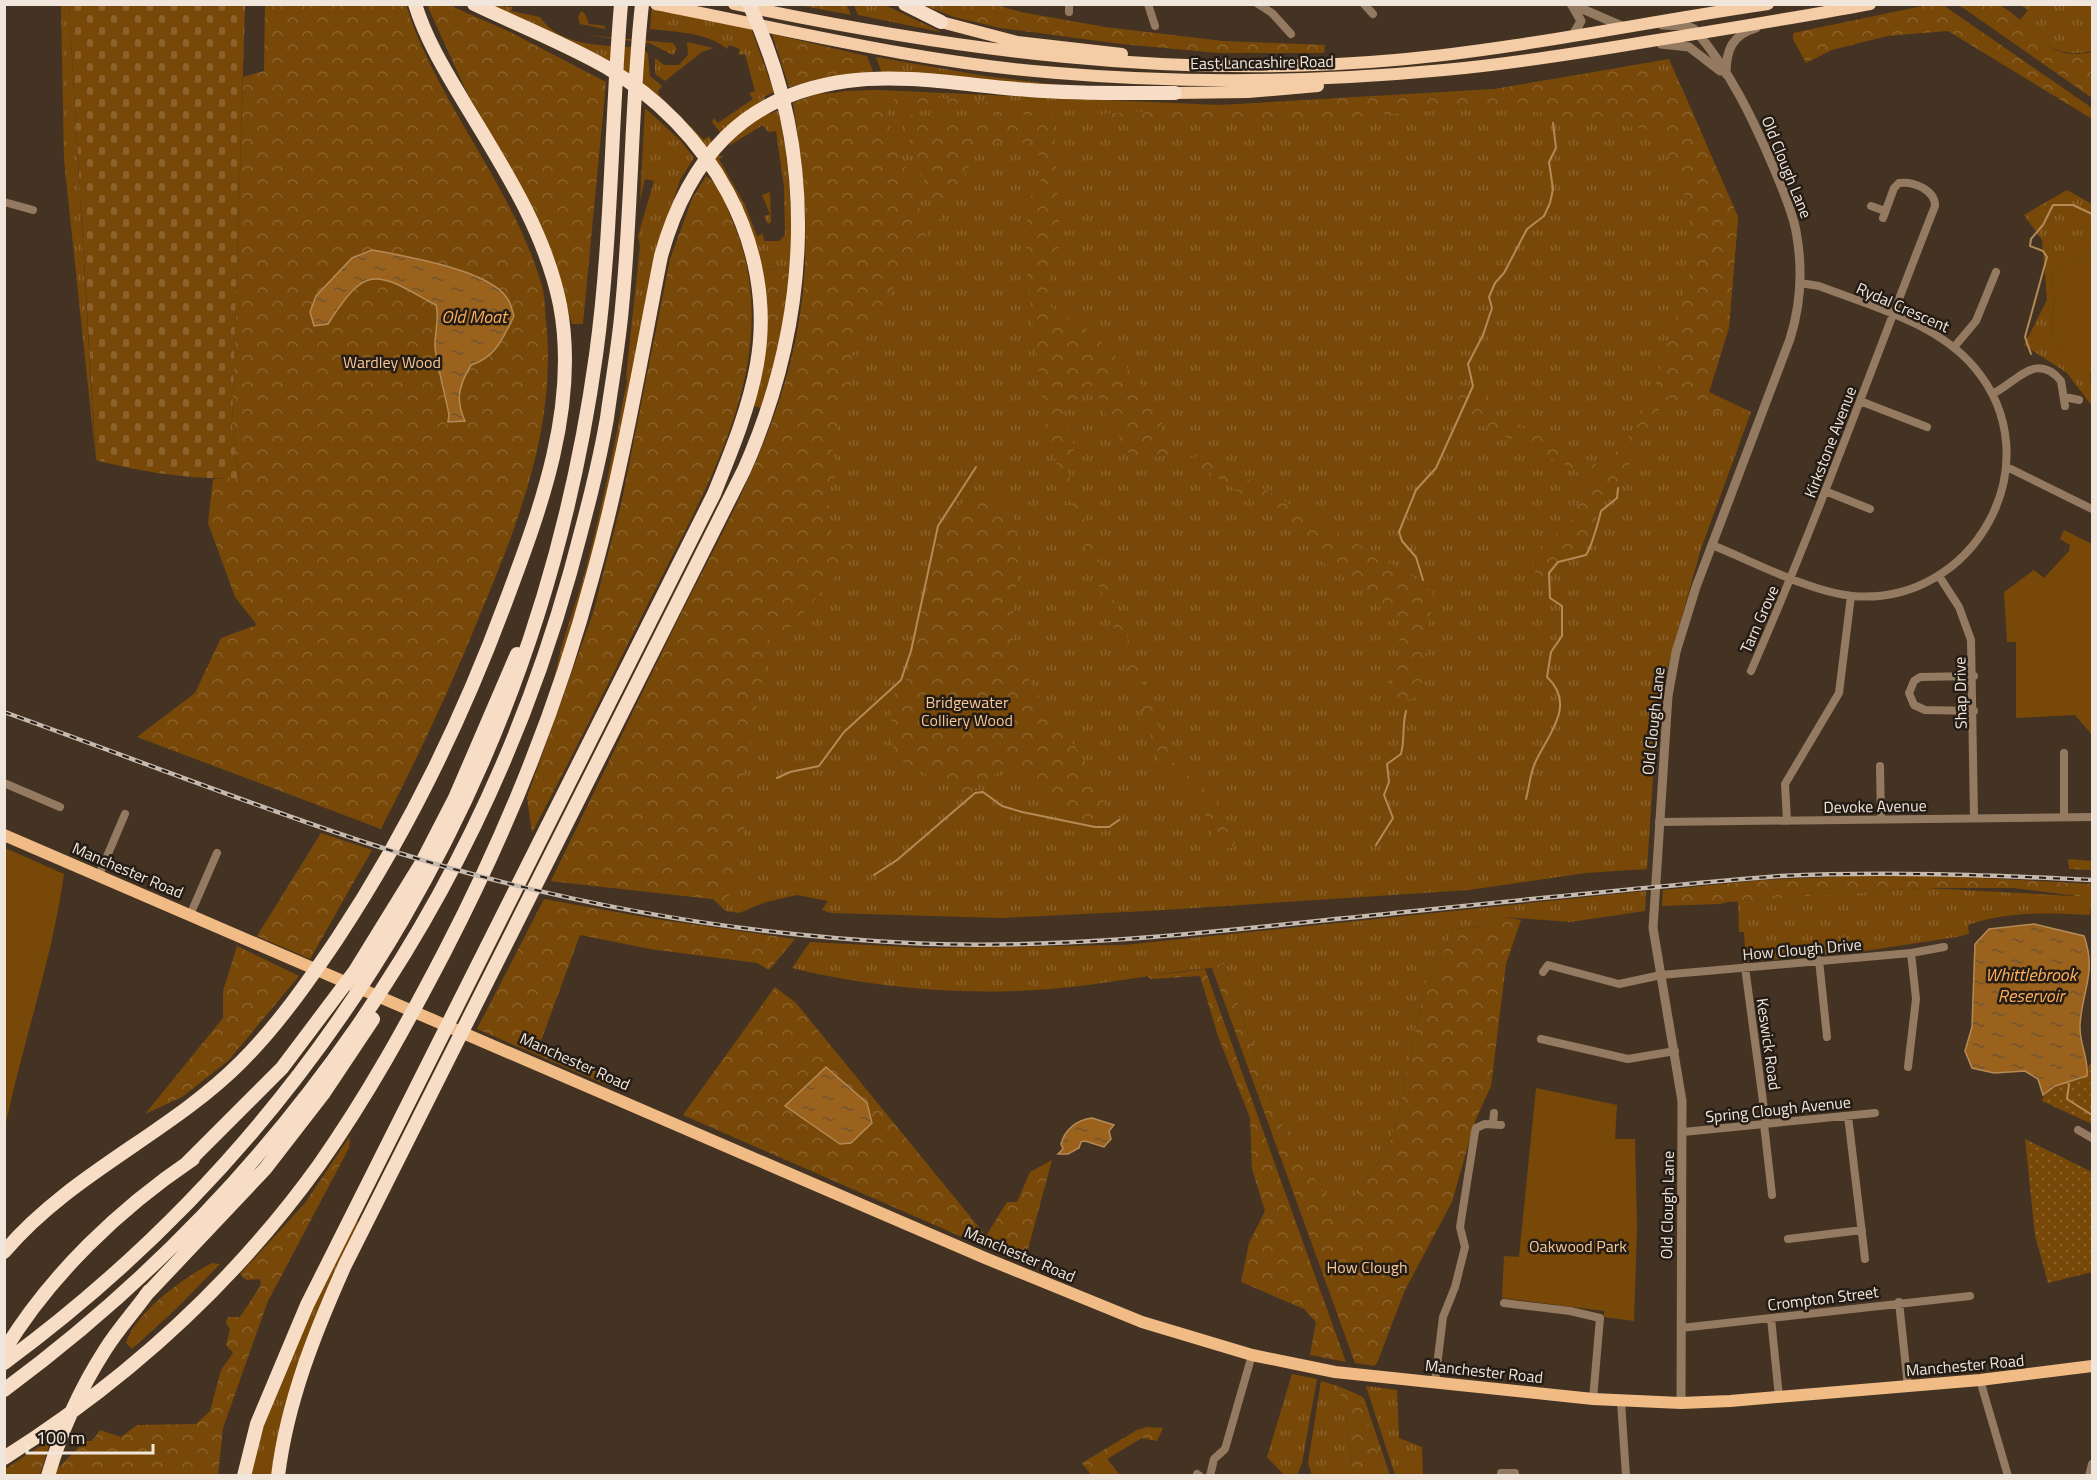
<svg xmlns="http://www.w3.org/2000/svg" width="2097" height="1480" font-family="'Titillium Web',sans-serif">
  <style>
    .grass { fill: url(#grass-tufts) }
    .forest { fill: url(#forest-crowns) }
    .cemetery { fill: url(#cemetery-stones) }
    .park { fill: #784809 }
    .garden { fill: url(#garden-dots) }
    .water { fill: url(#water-ripples); stroke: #b48a56; stroke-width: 1.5 }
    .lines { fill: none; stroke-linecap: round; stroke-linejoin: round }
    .stream { stroke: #b48a56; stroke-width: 2 }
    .minor { stroke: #947a60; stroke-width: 8 }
    .tertiary { stroke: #947a60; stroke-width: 9 }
    .primary { stroke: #f0bb85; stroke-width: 12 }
    .trunk { stroke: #f4cca5; stroke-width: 12 }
    .motorway { stroke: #f7ddc5; stroke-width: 14 }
    .rail-casing { stroke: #c6b9ae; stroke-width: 4.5 }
    .rail { stroke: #251d15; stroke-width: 2; stroke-dasharray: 7; stroke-linecap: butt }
    .labels { text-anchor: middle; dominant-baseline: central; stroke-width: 5; stroke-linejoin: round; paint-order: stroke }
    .street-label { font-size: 16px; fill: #f1e6dc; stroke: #251d15 }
    .park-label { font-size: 16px; fill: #f7c797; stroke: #251d15 }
    .water-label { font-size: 18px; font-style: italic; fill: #feae57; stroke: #251d15 }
  </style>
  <defs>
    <pattern id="grass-tufts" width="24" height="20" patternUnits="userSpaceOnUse" patternTransform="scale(1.5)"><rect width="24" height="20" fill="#784809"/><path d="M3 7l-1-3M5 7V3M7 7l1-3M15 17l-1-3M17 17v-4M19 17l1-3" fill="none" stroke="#8c622c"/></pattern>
    <pattern id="forest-crowns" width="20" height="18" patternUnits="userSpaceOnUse" patternTransform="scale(1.5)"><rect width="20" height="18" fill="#784809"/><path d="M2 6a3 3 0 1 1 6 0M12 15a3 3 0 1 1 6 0" fill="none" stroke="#8c622c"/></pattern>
    <pattern id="cemetery-stones" width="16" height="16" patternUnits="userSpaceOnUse" patternTransform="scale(1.5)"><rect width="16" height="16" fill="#784809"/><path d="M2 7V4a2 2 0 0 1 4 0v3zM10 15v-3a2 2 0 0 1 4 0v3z" fill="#8c622c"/></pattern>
    <pattern id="garden-dots" width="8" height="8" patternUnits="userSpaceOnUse" patternTransform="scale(1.5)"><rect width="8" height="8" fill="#784809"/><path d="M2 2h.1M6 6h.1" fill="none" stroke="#8c622c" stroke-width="1.8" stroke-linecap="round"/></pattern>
    <pattern id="water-ripples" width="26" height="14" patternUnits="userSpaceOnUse" patternTransform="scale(1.5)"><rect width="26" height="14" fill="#9a621d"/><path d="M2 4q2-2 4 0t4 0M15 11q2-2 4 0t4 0" fill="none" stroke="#715430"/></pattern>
  </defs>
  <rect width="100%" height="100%" fill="#432"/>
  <path class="grass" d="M 61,5 L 69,5 L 95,452 L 64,160 Z
    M 487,5 L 512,7 L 511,11 L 540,17 C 560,49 611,45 643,48 L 648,54 L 650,76 L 662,86 L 658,91 L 659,95 L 704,140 L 709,136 L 719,156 L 724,156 L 719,159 L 745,205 L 757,236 L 763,234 L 764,241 L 779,241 L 785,235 L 784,187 L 776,131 L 768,132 L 763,125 L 730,145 L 712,122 L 714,118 L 718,123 L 753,99 L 749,93 L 755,91 L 745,54 L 738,55 L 740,49 L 729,45 L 727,49 C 707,32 676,32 650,29 L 652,7 L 751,28 L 774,92 L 764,97 L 770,114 L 778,110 C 790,162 792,214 791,268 L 763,270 L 748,221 L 730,182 L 702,142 L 670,109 Z
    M 854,5 L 885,5 L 941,32 L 858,15 Z
    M 2021,5 L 2092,5 L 2092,51 C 2058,59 2043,44 2019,21 L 2028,10 Z
    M 581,11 L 585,14 L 589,24 L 605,26 L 605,29 L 580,24 L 578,18 Z
    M 584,35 L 673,43 L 677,49 L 673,55 L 649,43 Z
    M 687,42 L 713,48 L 702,52 L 665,81 L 655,74 L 655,58 L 664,65 L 679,65 L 688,55 Z
    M 876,57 L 985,76 L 1074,87 L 882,74 Z
    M 1669,59 L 1738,217 L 1729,327 L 1709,392 L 1751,412 L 1701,549 L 1658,701 L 1647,869 L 1586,873 L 1469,890 L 1148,911 L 1001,918 L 831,913 L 822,910 L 828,901 L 797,895 L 766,902 L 739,913 L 726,911 L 713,899 L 551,881 C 595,791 638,701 682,612 C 728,522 778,433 797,333 C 812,255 806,180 793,103 L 845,91 L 878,90 L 1219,105 L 1495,89 Z
    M 645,108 L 680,140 L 694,158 L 680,180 L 657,251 L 608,498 L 590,567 L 553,688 C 558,646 577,605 587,564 C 603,504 615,442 627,381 L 626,377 L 640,246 L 638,236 L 654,181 L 645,179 L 640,200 Z
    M 2067,190 L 2092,204 L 2092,252 L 2050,272 L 2055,294 L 2051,332 L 2062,349 L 2090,371 L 2092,406 L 2067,373 L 2024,345 L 2047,300 L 2042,240 L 2024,215 Z
    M 770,192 L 771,222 L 768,224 L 764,216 L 770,214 L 762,195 Z
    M 1925,888 L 2092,897 L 2090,915 C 2048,913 2008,911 1968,925 L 1969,934 L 1957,937 L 1871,950 L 1746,962 L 1744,932 L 1739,932 L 1738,901 Z
    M 1646,891 L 1645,911 L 1570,922 L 1504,917 L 1489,921 L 1481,927 L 1453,929 L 1438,966 L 1424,986 L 1400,1108 L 1389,1147 L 1354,1199 L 1344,1229 L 1274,1111 L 1224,962 L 1212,968 C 1164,972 1118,982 1071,987 C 979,997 882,990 792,968 L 810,942 L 927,948 L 1124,945 Z
    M 355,1220 L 359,1222 L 272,1475 L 250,1476 C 268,1384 314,1302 355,1220 Z
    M 1292,1374 L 1317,1379 L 1302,1463 L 1297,1475 L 1284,1475 L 1267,1457 Z
    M 1321,1381 L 1338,1386 L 1347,1423 L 1353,1475 L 1312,1475 L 1308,1463 Z
    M 1366,1386 L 1397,1390 L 1399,1438 L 1422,1447 L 1423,1475 L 1395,1475 Z
    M 1359,1395 L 1364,1398 L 1390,1475 L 1385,1475 Z"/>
  <path class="forest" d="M 265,5 L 406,5 C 437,103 512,184 542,286 C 545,297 545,310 546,322 C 557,422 520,519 482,610 C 452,685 418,757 381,829 L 137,737 L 195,693 L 221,638 L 257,625 L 235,597 L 208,523 L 213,479 L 239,477 L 232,427 L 243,77 L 264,71 Z
    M 427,5 L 449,5 L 508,31 L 606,82 L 583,324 L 572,324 L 542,229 L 468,95 Z
    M 798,5 L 847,5 L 851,15 Z
    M 923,5 L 997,5 L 1021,12 L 1105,27 L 1223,41 L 1325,45 L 1324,53 L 1218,53 L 1121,44 L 1000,28 L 954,17 Z
    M 1927,5 L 1943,5 L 2092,108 L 2092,119 L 1948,31 L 1887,36 L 1832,50 L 1806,63 L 1793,39 L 1793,33 Z
    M 1959,5 C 1970,4 1991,1 2001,6 C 2037,26 2043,63 2092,52 L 2092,98 Z
    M 772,34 L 867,56 L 874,74 L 830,77 L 789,87 Z
    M 1644,64 L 1681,86 L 1738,217 L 1729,327 L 1709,392 L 1747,413 L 1721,411 L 1706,414 L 1666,396 L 1625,472 L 1600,507 L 1581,555 C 1561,559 1547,561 1547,585 C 1533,575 1532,568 1534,551 L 1570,524 L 1589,480 L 1570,467 L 1453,412 L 1461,392 L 1483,390 L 1490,412 L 1603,468 L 1631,434 L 1652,395 L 1694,259 L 1687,202 L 1659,131 L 1499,106 L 1253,124 L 1217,122 L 1186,116 L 1103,126 L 1102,114 L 1495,89 Z
    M 878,90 L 928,233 L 852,354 L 849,390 L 831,445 L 836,461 L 835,477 L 829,490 L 829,518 L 834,543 L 841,547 L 857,540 L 862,546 L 782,637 L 771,635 L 735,817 L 746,820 L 726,911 L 713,899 L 551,881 C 595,791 638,701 682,612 C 728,522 778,433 797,333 C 812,255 806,180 793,103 L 816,94 Z
    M 893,94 L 1053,107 L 1053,117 L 902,106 L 897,114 Z
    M 907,115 L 1054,123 L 1060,239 C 1058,262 1046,280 1047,304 L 1094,334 L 1129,370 L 1164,413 L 1161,429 L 1171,445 L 1194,459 L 1202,449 L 1235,472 L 1412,576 L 1433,593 L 1420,697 L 1404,700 L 1387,693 L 1398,655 L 1401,618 L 1317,558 L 1299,531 L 1204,469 L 1168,455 L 1133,460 L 1104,412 L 1094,384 L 1063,412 L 1075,448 L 1065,463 L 1172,762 C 1199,783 1230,807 1235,844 L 1231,848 L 1220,849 L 1215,845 L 1200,798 L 1161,765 L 1046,432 L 1026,264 L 1026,231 L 1029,200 L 1043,177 L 1041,160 L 1033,144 L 1004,141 L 979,148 L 939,222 L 904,125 Z
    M 706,176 C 719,183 727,208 733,222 C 789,356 707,485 649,602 C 610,680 572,757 532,833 L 527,797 L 593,613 L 622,500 L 670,259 L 692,199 Z
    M 791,268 C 786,316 776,362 762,408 L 754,406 C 765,362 768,315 763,270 Z
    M 982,491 C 1041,507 1010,593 1012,634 C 1014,672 1064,728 1084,760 C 1095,778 1102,799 1111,818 L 1096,825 L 1063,812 L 1011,766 L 984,780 L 967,796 L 894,758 L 889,699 L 905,685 L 937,542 L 948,516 L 970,496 Z
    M 321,833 L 372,850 L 310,959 L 257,936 Z
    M 2068,859 L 2092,861 L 2092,870 L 2069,869 Z
    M 1874,875 L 1944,876 L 2092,884 L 2092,898 L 2014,888 L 1925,888 L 1728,902 L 1720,904 L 1662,906 L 1663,890 L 1762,880 Z
    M 544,899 L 649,918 L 795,939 L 769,970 L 757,963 L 650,949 L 580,935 L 539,1046 L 613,1079 L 609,1086 L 477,1029 Z
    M 1504,917 L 1521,920 L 1506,964 L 1491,1086 L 1475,1121 L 1452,1202 L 1405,1290 L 1377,1363 L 1374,1366 L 1355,1363 L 1212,968 L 1224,962 L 1274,1111 L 1344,1228 L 1354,1199 L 1389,1147 L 1400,1108 L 1424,986 L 1438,966 L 1453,929 L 1481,927 L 1489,921 Z
    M 237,946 L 299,976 L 228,1061 L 182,1097 L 145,1114 L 223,1018 L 223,991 Z
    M 1205,969 L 1346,1362 L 1310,1355 L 1316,1322 L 1304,1309 L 1241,1282 L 1249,1243 L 1265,1211 L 1252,1169 L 1250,1118 L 1218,1036 L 1200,976 L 1150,979 L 1148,976 Z
    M 775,987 L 796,1003 L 986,1236 L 1007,1202 L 1017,1202 L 1030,1172 L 1052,1160 L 1024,1264 L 683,1115 Z
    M 350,1136 L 349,1148 L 268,1301 L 223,1428 L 218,1475 L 55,1476 L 56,1470 L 85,1441 L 92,1441 L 100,1430 L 121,1437 L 137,1425 L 196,1424 L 210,1411 L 221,1370 L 233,1353 L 226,1345 L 230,1329 L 226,1323 L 228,1317 L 240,1317 L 261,1285 L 260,1279 L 246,1280 L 240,1274 L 305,1203 Z
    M 212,1263 L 220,1264 L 178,1307 L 132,1349 L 126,1343 C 135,1313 184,1277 212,1263 Z
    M 1338,1386 L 1359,1395 L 1385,1475 L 1353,1475 L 1347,1423 Z
    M 1147,1427 L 1163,1428 L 1157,1441 L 1142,1438 L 1107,1459 L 1120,1475 L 1091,1475 L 1082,1463 L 1137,1430 Z
    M 51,1439 L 40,1475 L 5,1475 L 5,1469 Z"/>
  <path class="cemetery" d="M 69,5 L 245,5 L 232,427 L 239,478 C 192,480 141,472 96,460 Z"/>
  <path class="park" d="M 2092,252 L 2092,375 L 2062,349 L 2051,332 L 2055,294 L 2050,272 Z
    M 2064,530 L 2092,544 L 2092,735 L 2075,715 L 2016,718 L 2016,642 L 2007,642 L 2004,592 L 2034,570 L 2044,578 L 2069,551 L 2070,545 L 2060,539 Z
    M 5,848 L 64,874 C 52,960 23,1042 5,1127 Z
    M 1536,1088 L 1617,1105 L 1615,1139 L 1635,1139 L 1637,1227 L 1634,1321 L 1604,1317 L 1604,1311 L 1502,1298 L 1504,1256 L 1519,1257 Z"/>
  <path class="garden" d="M 2092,1061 L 2092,1124 L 2042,1101 C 2046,1084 2073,1083 2087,1076 L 2088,1067 Z
    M 2025,1139 L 2092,1172 L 2092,1272 L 2048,1283 L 2035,1235 Z"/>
  <path class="water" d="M 372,250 C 405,256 489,270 507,298 C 511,303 512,310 514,316 C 503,338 496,357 471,365 C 459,385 455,400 465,421 L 448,422 L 449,415 C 445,393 438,370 435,348 C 434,334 440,318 436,305 C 378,274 368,260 328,324 L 314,326 L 310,312 L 316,296 L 352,258 Z
    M 2034,924 L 2084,936 C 2097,972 2082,991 2080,1025 C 2079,1043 2089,1059 2087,1076 L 2055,1086 L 2043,1095 L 2038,1079 L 2025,1071 L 1994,1073 L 1972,1068 L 1965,1051 L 1972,1027 L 1975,944 L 1989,929 Z
    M 826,1067 L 867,1103 L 872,1123 L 851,1143 L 840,1144 L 785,1106 Z
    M 1092,1118 L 1114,1125 L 1109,1131 L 1111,1139 L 1104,1147 L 1085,1141 L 1081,1142 L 1079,1148 L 1068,1154 L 1058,1154 L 1063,1149 L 1061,1144 C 1065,1129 1077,1120 1092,1118 Z"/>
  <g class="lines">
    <path class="stream" d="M 2031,354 L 2025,337 L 2047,257 L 2043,251 L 2030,246 L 2031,239 L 2043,225 L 2053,205 L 2073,205 L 2092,214
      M 1423,580 L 1416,557 L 1402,541 L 1399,532 L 1416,490 L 1436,468 L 1473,386 L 1468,364 L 1483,335 L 1492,308 L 1489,297 L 1495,283 L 1504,273 L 1527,229 L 1544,216 L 1550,203 L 1553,189 L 1549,162 L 1556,148 L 1553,123
      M 777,778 L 790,772 L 819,766 L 844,732 L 901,680 L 911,651 L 938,526 L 976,467
      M 1526,799 C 1529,788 1530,774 1535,763 C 1548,734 1577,705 1547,677 L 1551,652 L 1562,636 L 1562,606 L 1550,598 L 1549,573 L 1558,562 L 1586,555 C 1591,548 1599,520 1601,511 L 1617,498 L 1618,488
      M 1376,845 L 1393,818 L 1384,795 L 1389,782 L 1387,764 L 1401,754 C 1405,738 1402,726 1406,711
      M 874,875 L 897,860 L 975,793 L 983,792 L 1002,806 L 1022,812 L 1095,827 L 1109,827 L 1119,820
      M 2069,1084 L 2067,1099 L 2092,1115"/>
    <path class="minor" d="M 1069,4 L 1069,12
      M 1148,4 L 1155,26
      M 1258,4 L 1272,13 L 1291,34
      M 1364,4 L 1373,14
      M 4,202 L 33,210
      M 1871,206 L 1885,211
      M 1955,346 L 1976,321 L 1996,272
      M 1992,394 C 2015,384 2036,350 2061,381 L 2065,406
      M 2065,397 L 2079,400
      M 1860,401 L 1927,427
      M 2007,467 L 2092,509
      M 1825,491 L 1870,509
      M 1712,545 C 1752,561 1810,592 1852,596 C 1974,607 2055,462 1974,367 C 1937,323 1871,306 1819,286 L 1800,283
      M 1939,576 L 1959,607 L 1971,640 L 1974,818
      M 1751,671 C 1818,518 1874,361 1935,206 C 1935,190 1914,181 1899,183 L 1894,188 L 1883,218
      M 1974,711 L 1925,710 L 1914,705 L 1909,693 L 1914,681 L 1920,677 L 1974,676
      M 2064,753 L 2064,817
      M 1880,766 L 1881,819
      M 4,783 L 60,807
      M 1787,821 L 1785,784 L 1839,693 L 1851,596
      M 1659,822 L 2092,817
      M 99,875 L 125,814
      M 190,915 L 217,853
      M 1819,960 L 1827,1037
      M 1745,967 L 1766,1124
      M 1543,972 L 1548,965 L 1619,984 L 1661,975 L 1911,953 L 1944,947
      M 1541,1039 L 1628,1059 L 1675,1051
      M 1908,1067 L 1916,999 L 1911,953
      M 1848,1116 L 1865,1259
      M 1493,1124 L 1494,1113
      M 1764,1124 L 1772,1195
      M 2078,1130 L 2092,1138
      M 1683,1132 L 1875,1113
      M 1788,1239 L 1862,1230
      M 1899,1302 L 1908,1387
      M 1504,1303 L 1570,1311 L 1600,1318 L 1593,1399
      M 1771,1318 L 1779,1397
      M 1681,1328 L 1970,1296
      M 1980,1380 L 2008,1476
      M 1435,1382 L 1443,1317 L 1455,1287 L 1465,1247 L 1460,1227 L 1475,1132 L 1476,1128 L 1485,1124 L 1501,1125
      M 1621,1401 L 1626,1476
      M 1501,1473 L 1515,1473
      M 1197,1474 L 1200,1476
      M 1210,1476 L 1214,1459 L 1225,1449 L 1252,1355
      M 2089,1476 L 2092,1464"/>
    <path class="tertiary" d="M 1571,4 L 1624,27
      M 1572,5 L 1581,21 L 1573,35
      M 1662,25 L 1687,26 L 1694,29 C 1730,70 1754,121 1775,171 C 1783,191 1792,210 1796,231 C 1803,268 1801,304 1790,339 L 1696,587 L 1676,652 L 1668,696 L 1653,928 L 1682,1101 L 1681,1403
      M 1661,44 L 1689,47 L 1720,71
      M 1726,74 C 1726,50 1732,35 1756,28"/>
    <path class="primary" d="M 4,835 L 985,1258 L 1142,1322 L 1252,1355 L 1335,1372 L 1593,1399 L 1681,1403 L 1730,1401 L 1980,1380 L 2092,1366"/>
    <path class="trunk" d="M 656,4 C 789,30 921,63 1057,73 C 1185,84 1315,82 1444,70 C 1511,64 1579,53 1645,42 C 1720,30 1795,18 1870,4
      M 734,4 C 952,50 1173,80 1395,60 C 1520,49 1644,22 1768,4
      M 941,22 L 1017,42 L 1122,54
      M 1175,93 L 1248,92 L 1318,86"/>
    <path class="motorway" d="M 905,4 L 941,22
      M 187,1163 L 282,1068 L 355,971 L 421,864 L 455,798 L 517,654
      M 4,1252 C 71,1173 169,1134 241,1062 C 278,1025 308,982 337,939 C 407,833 462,720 506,601 C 541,508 579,405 560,305 C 545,231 503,167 465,104 C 446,72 426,40 415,4
      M 145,1296 L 265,1169 L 323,1094 L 373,1019
      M 4,1351 C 50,1275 119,1209 193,1159
      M 4,1363 C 334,1120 540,759 596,355 C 612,239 611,121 621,4
      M 4,1390 C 279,1187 478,902 570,573 C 584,521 598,470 607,418 C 612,381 619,344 622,307 C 632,206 631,105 642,4
      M 4,1458 C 127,1380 234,1283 319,1165 C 367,1097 407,1024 445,951 C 507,831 558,706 593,575 C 622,470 640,363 661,256 C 688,159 743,95 847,81 C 906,73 970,86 1029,90 C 1078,94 1127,93 1175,93
      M 48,1476 C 61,1431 80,1389 105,1350 C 118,1329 135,1311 149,1291
      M 244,1476 L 257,1424 L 307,1305 L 714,494 C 731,452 749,409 757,364 C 778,244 709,127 606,67 C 564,43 518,25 474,4
      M 278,1476 C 287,1402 315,1332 345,1265 L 744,470 C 810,321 820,155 749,4"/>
    <g class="rail-casing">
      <path id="rail" d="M 4,712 C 124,755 243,802 364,842 C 539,899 725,934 909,943 C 1051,950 1194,934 1336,919 C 1484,904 1632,888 1780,876 C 1885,871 1988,875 2092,880"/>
    </g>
    <use href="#rail" class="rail"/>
  </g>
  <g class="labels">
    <g class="street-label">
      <text transform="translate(1262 62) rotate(-1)">East Lancashire Road</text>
      <text transform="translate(1787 167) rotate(68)">Old Clough Lane</text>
      <text transform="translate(1903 307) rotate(24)">Rydal Crescent</text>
      <text transform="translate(1830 442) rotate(-69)">Kirkstone Avenue</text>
      <text transform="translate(1759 619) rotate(-66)">Tarn Grove</text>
      <text transform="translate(1960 693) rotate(-91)">Shap Drive</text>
      <text transform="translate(1653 721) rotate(-84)">Old Clough Lane</text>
      <text transform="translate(1875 806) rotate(-1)">Devoke Avenue</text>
      <text transform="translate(128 870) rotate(23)">Manchester Road</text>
      <text transform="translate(1802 949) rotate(-5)">How Clough Drive</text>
      <text transform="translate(1769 1044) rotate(82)">Keswick Road</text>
      <text transform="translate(575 1061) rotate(24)">Manchester Road</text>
      <text transform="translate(1778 1109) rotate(-6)">Spring Clough Avenue</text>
      <text transform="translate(1667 1205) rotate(-89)">Old Clough Lane</text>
      <text transform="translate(1020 1254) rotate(23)">Manchester Road</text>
      <text transform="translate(1823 1298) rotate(-7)">Crompton Street</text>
      <text transform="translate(1965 1365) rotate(-5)">Manchester Road</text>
      <text transform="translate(1484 1371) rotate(6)">Manchester Road</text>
    </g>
    <g class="park-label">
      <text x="392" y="362">Wardley Wood</text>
      <text x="967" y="702">Bridgewater<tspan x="967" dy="18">Colliery Wood</tspan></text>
      <text x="1578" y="1246">Oakwood Park</text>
      <text x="1367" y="1267">How Clough</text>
    </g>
    <g class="water-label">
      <text x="474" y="316">Old Moat</text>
      <text x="2031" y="974">Whittlebrook<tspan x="2031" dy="21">Reservoir</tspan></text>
    </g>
  </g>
  <rect width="2097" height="1480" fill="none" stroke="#f1e6dc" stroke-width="12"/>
  <path d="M27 1444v9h126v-9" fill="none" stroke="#f1e6dc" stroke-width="3"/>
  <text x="36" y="1444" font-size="18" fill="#f1e6dc" stroke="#251d15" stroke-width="4.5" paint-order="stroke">100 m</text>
</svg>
